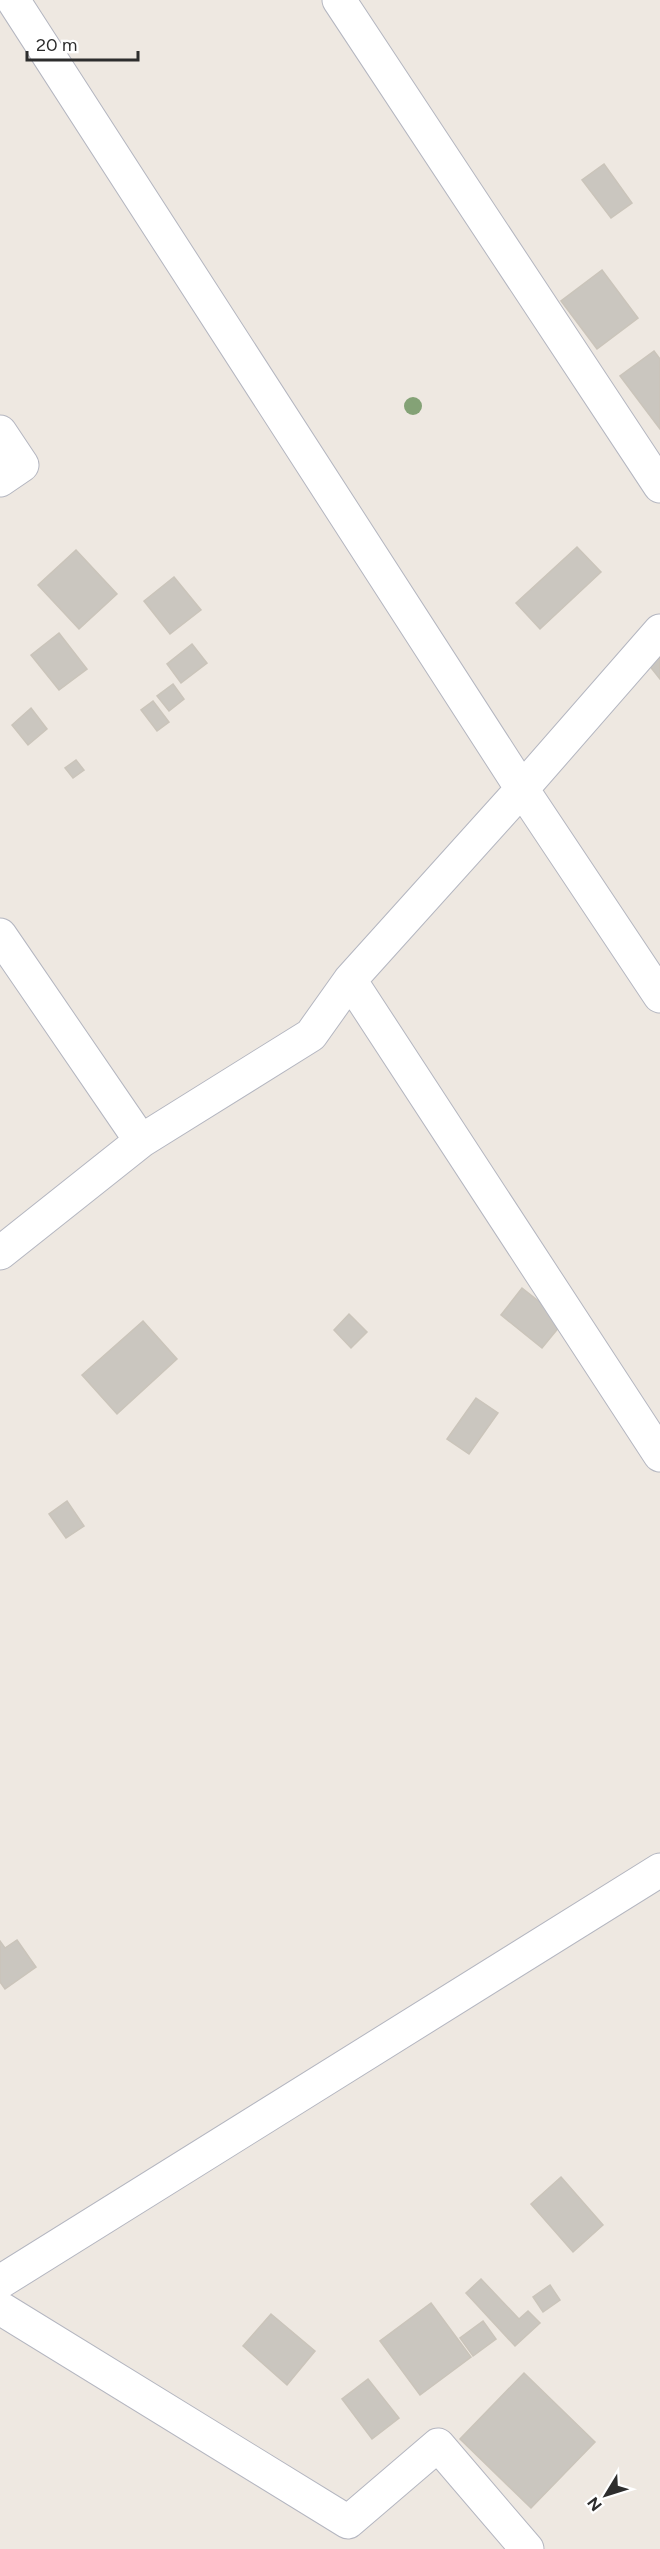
<svg xmlns="http://www.w3.org/2000/svg" width="660" height="2549" font-family="Figtree,sans-serif">
  <style>
    .building { fill: #cac6bf; stroke: #cac4ba; stroke-width: 1.5 }
    .lines { fill: none; stroke-linecap: round; stroke-linejoin: round }
    .street-casing { stroke: #b4b6c0; stroke-width: 35 }
    .street { stroke: #fff; stroke-width: 33 }
    .tree { fill: #84a276 }
  </style>
  <rect width="100%" height="100%" fill="#eee8e1"/>
  <path class="building" d="M 604,164 L 632,203 L 611,218 L 582,180 Z
    M 602,270 L 638,318 L 597,349 L 561,301 Z
    M 654,351 L 660,359 L 660,429 L 620,376 Z
    M 577,547 L 601,572 L 540,629 L 516,603 Z
    M 76,550 L 117,594 L 79,629 L 38,585 Z
    M 174,577 L 201,610 L 170,634 L 144,601 Z
    M 59,633 L 87,669 L 59,690 L 31,655 Z
    M 192,644 L 207,663 L 181,683 L 167,664 Z
    M 660,655 L 660,679 L 648,664 Z
    M 173,684 L 184,699 L 169,711 L 157,696 Z
    M 153,701 L 169,722 L 157,731 L 141,710 Z
    M 31,708 L 47,729 L 28,745 L 12,725 Z
    M 76,760 L 84,770 L 73,778 L 65,768 Z
    M 522,1288 L 564,1321 L 542,1348 L 501,1315 Z
    M 349,1314 L 367,1332 L 351,1348 L 334,1330 Z
    M 143,1321 L 177,1359 L 117,1414 L 82,1375 Z
    M 476,1398 L 498,1413 L 469,1454 L 447,1439 Z
    M 67,1501 L 84,1526 L 66,1538 L 49,1514 Z
    M 17,1940 L 36,1967 L 5,1989 L 0,1982 L 0,1941 L 5,1948 Z
    M 561,2177 L 603,2225 L 573,2252 L 531,2204 Z
    M 481,2279 L 519,2319 L 528,2311 L 540,2323 L 515,2346 L 466,2293 Z
    M 550,2285 L 560,2300 L 543,2312 L 533,2297 Z
    M 431,2303 L 471,2357 L 420,2395 L 380,2341 Z
    M 271,2314 L 315,2351 L 287,2385 L 243,2346 Z
    M 483,2321 L 496,2339 L 473,2356 L 460,2338 Z
    M 524,2373 L 595,2442 L 531,2508 L 460,2439 Z
    M 368,2379 L 399,2418 L 372,2439 L 342,2399 Z"/>
  <g class="lines">
    <g class="street-casing">
      <path id="street" d="M 13,0 L 522,789 L 660,996
        M 339,0 L 660,486
        M 0,432 L 22,465 L 0,480
        M 0,935 L 141,1141
        M 350,980 L 660,1455
        M 0,1253 L 141,1141 L 311,1035 L 350,980 L 522,789 L 660,631
        M 0,2282 L 660,1870
        M 0,2308 L 348,2522 L 438,2445 L 527,2549"/>
    </g>
    <use href="#street" class="street"/>
  </g>
  <circle class="tree" cx="413" cy="406" r="9"/>
  <g transform="translate(606 2495) rotate(232)" stroke="#ffffff" stroke-width="4.5" paint-order="stroke">
  <path d="M0-4.5L10 22L0 15L-10 22Z" fill="#2d2d2d"/>
  <text y="-9" font-size="16" font-weight="bold" text-anchor="middle" fill="#2d2d2d">N</text>
  </g>
  <path d="M27 51v9h111v-9" fill="none" stroke="#2d2d2d" stroke-width="3"/>
  <text x="36" y="51" font-size="18" fill="#2d2d2d" stroke="#ffffff" stroke-width="4.5" paint-order="stroke">20 m</text>
</svg>
